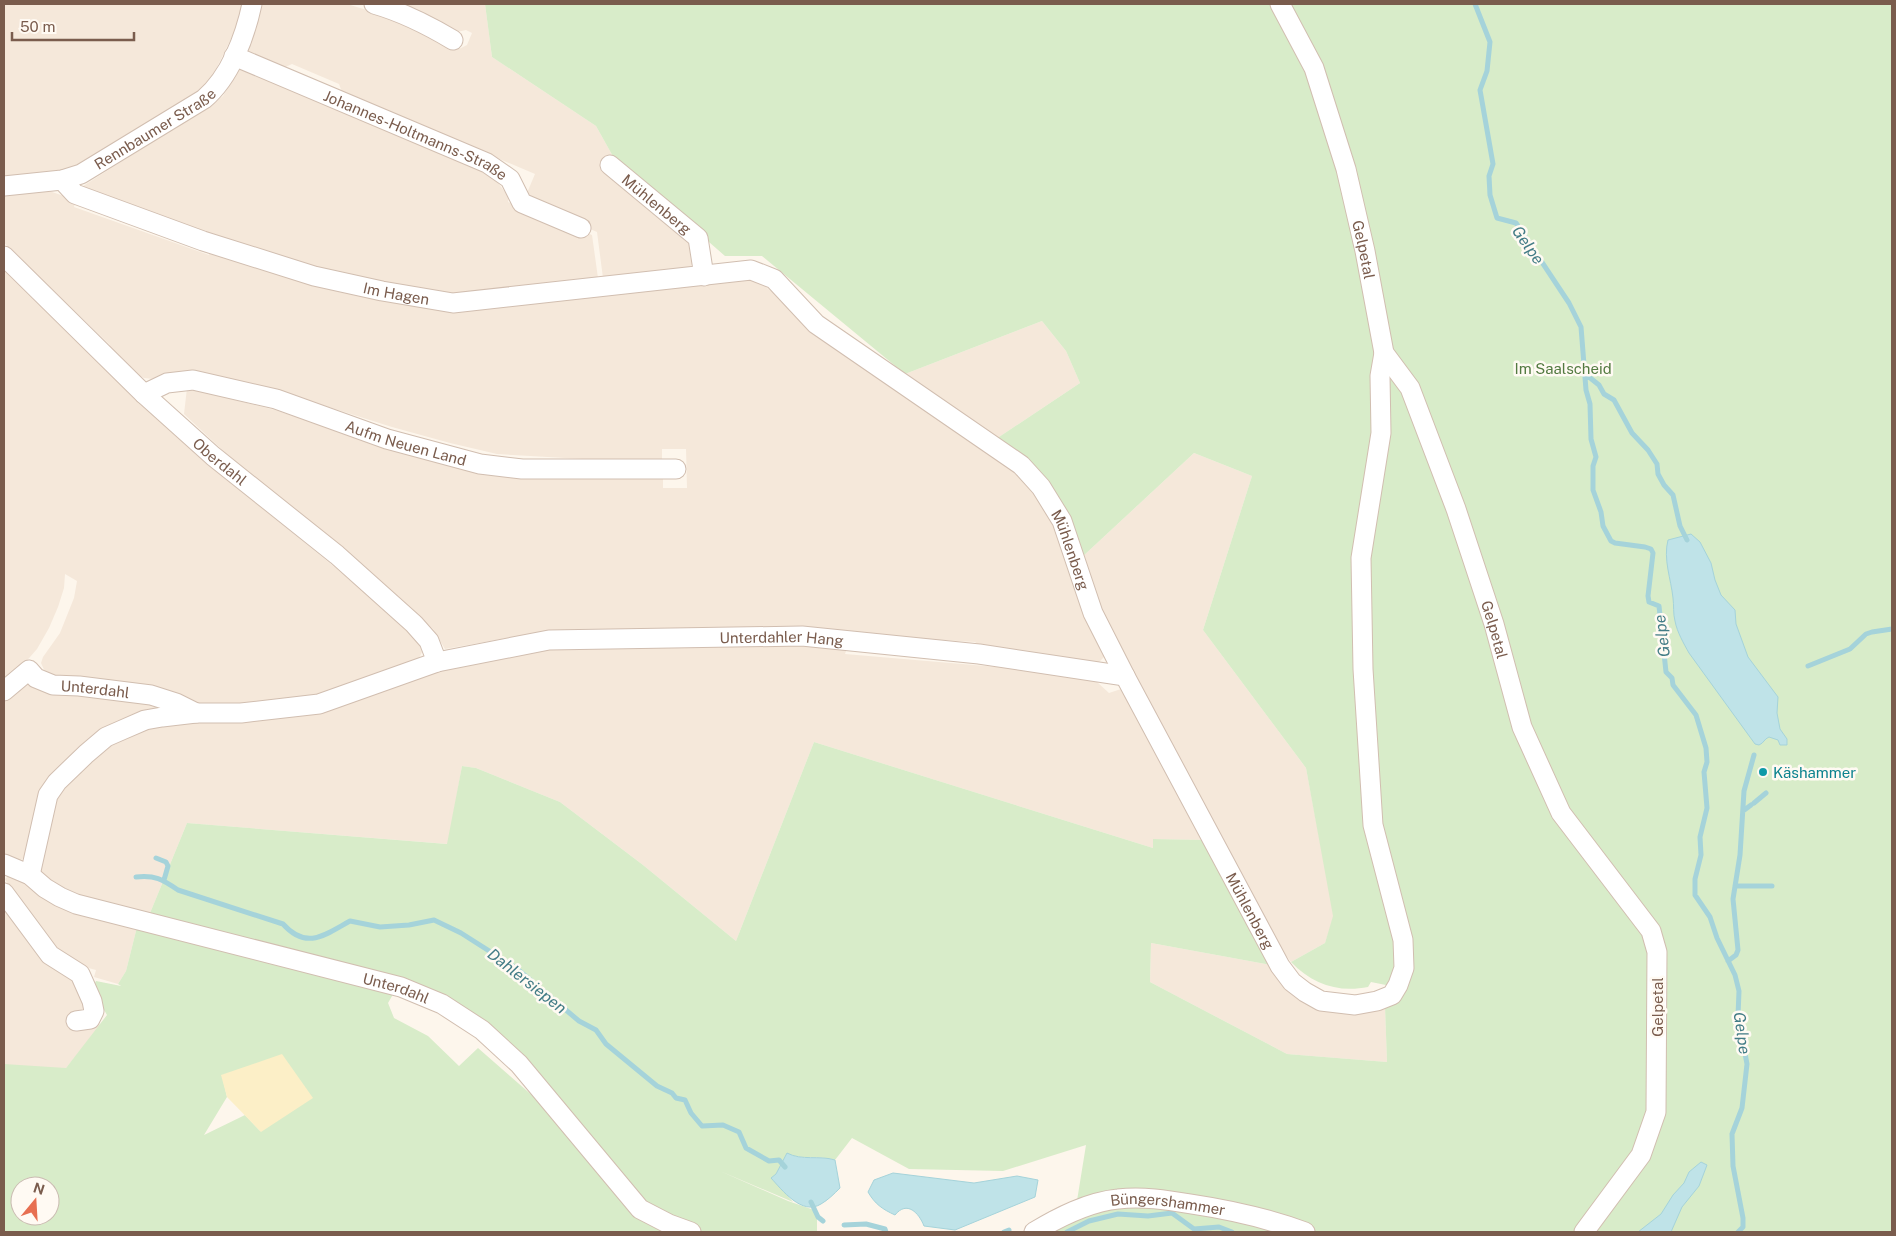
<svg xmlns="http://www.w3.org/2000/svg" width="1896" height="1236" font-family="'Public Sans',sans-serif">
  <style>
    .residential { fill: #f5e8da }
    .green { fill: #d8ecc9; fill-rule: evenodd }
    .sand { fill: #fcefc7 }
    .water { fill: #bfe3e8; stroke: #a5d3da }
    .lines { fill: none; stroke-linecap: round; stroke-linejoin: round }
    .stream { stroke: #a5d3da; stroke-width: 5 }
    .street-casing { stroke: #d1beb0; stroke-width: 21 }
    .street { stroke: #fff; stroke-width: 19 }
    .culture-dot { fill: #0f9aa8; stroke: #fffaf3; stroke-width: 2 }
    .labels { text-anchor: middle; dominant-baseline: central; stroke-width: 5; stroke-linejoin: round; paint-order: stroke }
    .street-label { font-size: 15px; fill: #7a5c4d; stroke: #fffaf3 }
    .park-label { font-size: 15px; fill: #537a41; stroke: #fffaf3 }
    .culture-label { font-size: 15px; fill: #0d838f; stroke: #fffaf3; text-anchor: start }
    .water-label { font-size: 16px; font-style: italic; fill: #437c86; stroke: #fffaf3 }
  </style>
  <rect width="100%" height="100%" fill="#fdf6ec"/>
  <path class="residential" d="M 4,4 L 242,4 L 236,28 L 226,49 L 209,83 L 200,91 L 110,146 L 78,164 L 54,175 L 4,181 Z
    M 263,4 L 347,4 L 426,28 L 460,47 L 459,49 L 467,45 L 472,33 L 466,30 L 457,32 L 394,4 L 485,4 L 492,57 L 596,126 L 615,160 L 698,232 L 696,259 L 690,267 L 603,278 L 597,232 L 524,200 L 535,174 L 342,92 L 339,84 L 292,64 L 283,68 L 246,53 Z
    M 241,65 L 486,168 L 509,197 L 508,202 L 592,235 L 598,278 L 453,298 L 265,256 L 80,188 L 218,100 L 223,96 Z
    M 49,191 L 76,200 L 74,207 L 209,255 L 210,251 L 389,297 L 755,278 L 790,307 L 996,454 L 1047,503 L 1104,651 L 1104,657 L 1097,664 L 982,648 L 975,642 L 940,640 L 940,643 L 530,634 L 445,649 L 433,629 L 366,571 L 251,477 L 184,414 L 187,388 L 275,410 L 383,446 L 495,473 L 574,478 L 663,478 L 663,488 L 687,488 L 686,449 L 662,449 L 662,459 L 583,459 L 497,454 L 450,443 L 392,427 L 281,392 L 144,378 L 134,373 L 108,348 L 110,345 L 4,243 L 4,195 Z
    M 4,269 L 98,361 L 209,465 L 337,569 L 400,623 L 417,640 L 421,646 L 422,652 L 419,658 L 382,677 L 331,696 L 214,708 L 47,676 L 41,663 L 43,657 L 60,633 L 74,598 L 77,581 L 65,574 L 64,588 L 58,607 L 49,628 L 37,649 L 23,665 L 4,683 Z
    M 1042,321 L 1066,351 L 1080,383 L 993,441 L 905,374 Z
    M 1194,453 L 1252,476 L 1203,630 L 1306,768 L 1334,916 L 1325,943 L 1291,962 L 1285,954 L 1098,609 L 1081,558 Z
    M 749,644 L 847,648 L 845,654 L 1080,674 L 1097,682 L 1109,693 L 1124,688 L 1206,840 L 1154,839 L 1153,848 L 814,742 L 736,941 L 643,865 L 560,802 L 476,768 L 462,766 L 448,844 L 187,823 L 148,918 L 86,902 L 54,884 L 43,874 L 38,867 L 57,790 L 110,741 L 144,726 L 216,717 L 428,674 L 507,650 Z
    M 26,683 L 38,684 L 173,705 L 80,752 L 26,856 L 21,860 L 4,856 L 4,696 Z
    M 14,871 L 137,927 L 126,971 L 118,984 L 94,977 L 96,970 L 73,964 L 56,955 L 13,893 L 5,879 Z
    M 4,894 L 73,976 L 86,1008 L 72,1012 L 68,1028 L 102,1024 L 66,1068 L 4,1069 Z
    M 1151,943 L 1271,965 L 1291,991 L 1385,1007 L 1387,1062 L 1287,1054 L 1150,982 Z"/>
  <path class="green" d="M 485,4 L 1892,4 L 1892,1232 L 1026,1232 L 1075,1213 L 1086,1145 L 1003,1171 L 909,1169 L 852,1138 L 835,1160 C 819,1155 803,1160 787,1154 L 776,1174 L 772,1178 L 793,1202 L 720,1171 L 788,1201 L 817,1211 L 817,1232 L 4,1232 L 4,1064 L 66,1068 L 107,1015 L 92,989 L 96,981 L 121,986 L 118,984 L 126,971 L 137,927 L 148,918 L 187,823 L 447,844 L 462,766 L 476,768 L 560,802 L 643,865 L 736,941 L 814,742 L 1153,848 L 1153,839 L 1206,840 L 1271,965 L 1151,943 L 1150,982 L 1287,1054 L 1387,1062 L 1385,1007 L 1391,986 L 1371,982 L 1368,987 C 1338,993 1312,984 1291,962 L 1325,943 L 1333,916 L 1306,768 L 1203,630 L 1252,476 L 1194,453 L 1081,558 L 1064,517 L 993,441 L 1080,383 L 1066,351 L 1042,321 L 905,374 L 762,256 L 725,256 L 615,160 L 596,126 L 492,57 ZM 399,984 L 482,1030 L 550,1111 L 478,1048 L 459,1066 L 428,1036 L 394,1018 L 388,1003 ZM 222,1075 L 261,1132 L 245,1115 L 204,1135 L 227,1097 ZM 20,1186 L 50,1186 L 50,1216 L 20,1216 Z"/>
  <path class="sand" d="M 282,1054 L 313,1098 L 261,1132 L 227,1097 L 221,1075 Z"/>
  <path class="water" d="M 1691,534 L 1700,542 L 1711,563 L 1715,580 L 1721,595 L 1735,610 L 1736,624 L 1748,657 L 1778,697 L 1777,713 L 1780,729 L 1787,739 L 1787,745 L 1780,745 L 1778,740 L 1769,737 C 1764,739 1764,743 1759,745 L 1755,744 L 1689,653 C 1684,644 1677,632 1675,621 C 1673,614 1674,605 1673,598 C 1671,579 1663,559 1668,540 Z
    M 787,1153 C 802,1161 819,1155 835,1160 L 840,1188 C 834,1194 828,1200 821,1204 C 802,1216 782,1190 771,1178 L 776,1174 Z
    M 1701,1162 L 1707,1165 L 1699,1186 L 1682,1207 L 1671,1232 L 1638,1232 L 1661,1214 L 1673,1195 L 1684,1183 L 1689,1172 Z
    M 893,1173 L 974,1183 L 1017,1176 L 1038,1180 L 1035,1197 L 955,1230 L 924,1226 C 919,1213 907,1200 895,1215 C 882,1209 875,1204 868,1192 L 874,1180 Z"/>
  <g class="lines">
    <path class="stream" d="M 1475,4 L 1490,42 L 1487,71 L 1480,90 L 1493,164 L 1489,176 L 1490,195 L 1497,218 L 1516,223 L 1569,303 L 1581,327 L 1586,390 L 1590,404 L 1591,439 L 1596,457 L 1593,466 L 1593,490 L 1601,512 L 1603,526 L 1611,541 L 1615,543 L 1645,547 L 1651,549 L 1653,553 L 1648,596 L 1649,602 L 1659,606 L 1666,672 L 1672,678 L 1673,685 L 1696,715 L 1706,748 L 1707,762 L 1704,772 L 1707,808 L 1700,837 L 1701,855 L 1695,879 L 1695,895 L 1710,917 L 1717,938 L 1735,975 L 1739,991 L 1738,1016 L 1747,1064 L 1742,1108 L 1732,1134 L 1733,1166 L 1743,1218 L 1743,1227 L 1738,1232
      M 1584,373 L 1599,385 L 1604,394 L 1614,400 L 1632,433 L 1648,450 L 1657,464 L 1658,474 L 1664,485 L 1673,495 L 1680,526 L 1687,540
      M 1808,666 L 1850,649 L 1866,634 L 1872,632 L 1892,629
      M 1754,803 L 1766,793
      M 1743,811 L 1751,805
      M 156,858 L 166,862 L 168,866 L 164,880
      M 136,877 C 155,875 162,879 178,890 L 283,924 C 307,951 326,934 350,921 L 380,927 L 409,925 L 434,920 L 461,933 L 516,968 L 579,1021 L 596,1030 L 606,1044 L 657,1086 L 672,1093 L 676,1098 L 685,1100 L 691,1113 L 702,1126 L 723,1125 L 739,1132 L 746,1148 L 769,1161 L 779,1160 L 785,1167
      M 1735,886 L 1772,886
      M 1728,961 L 1736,955 L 1738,950 L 1733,899 L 1740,855 L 1744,791 L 1754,755
      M 811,1202 L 818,1217 L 823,1221
      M 844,1225 L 866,1224 L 885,1229 L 886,1232
      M 1004,1232 L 1009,1230
      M 1067,1232 L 1089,1221 L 1118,1214 L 1148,1216 L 1172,1213 L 1194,1229 L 1219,1227 L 1232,1232"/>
    <g class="street-casing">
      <g id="street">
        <path d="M 374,4 C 402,12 428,25 453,40"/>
        <path id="s1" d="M 1280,4 L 1314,68 L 1346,169 L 1365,251 L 1384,353 L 1410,388 L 1456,509 L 1494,624 L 1522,727 L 1561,813 L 1651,931 L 1657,952 L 1656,1112 L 1641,1155 L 1584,1232"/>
        <path id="s2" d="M 234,56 L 487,163 L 510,179 L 522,203 L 581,228"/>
        <path id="s3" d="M 610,165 L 698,238 L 704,276"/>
        <path id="s4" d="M 62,180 L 75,194 L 203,241 L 314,276 L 382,291 L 453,303 L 751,270 L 774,279 L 816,324 L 1021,465 L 1041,487 L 1062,521 L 1093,613 L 1125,676 L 1280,966 L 1292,982 L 1305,992 L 1321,1001 L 1355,1005 L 1377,1001 L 1392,995 L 1398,985 L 1404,968 L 1403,940 L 1373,825 L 1363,669 L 1361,558 L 1381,433 L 1380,376 L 1384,353"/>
        <path id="s5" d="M 4,186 L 62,180 L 81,174 L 204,99 C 230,77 245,37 252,4"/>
        <path id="s6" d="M 4,256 L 144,394 L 213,456 L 337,555 L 414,624 L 429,641 L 437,662"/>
        <path id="s7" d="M 144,394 L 167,383 L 193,380 L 276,399 L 387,439 L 480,464 L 522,469 L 676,469"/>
        <path id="s8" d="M 4,691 L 29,670 L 36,678 L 53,685 L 79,686 L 151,695 L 176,703 L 196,713"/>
        <path id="s9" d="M 4,864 L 30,875 L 45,888 L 60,897 L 76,904 L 401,987 L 442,1004 L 482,1030 L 519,1064 L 640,1209 L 669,1224 L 691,1232"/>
        <path id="s10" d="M 30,875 L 48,795 L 57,782 L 86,754 L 106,737 L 122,730 L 145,720 L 162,717 L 196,713 L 241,713 L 319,704 L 437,662 L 549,640 L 802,636 L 979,654 L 1125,676"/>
        <path d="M 4,893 L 50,955 L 80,974 L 92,1001 L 94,1011 L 90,1019 L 76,1021"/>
        <path id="s11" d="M 1034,1232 C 1059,1217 1088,1202 1118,1199 C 1142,1196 1167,1200 1191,1204 C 1231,1210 1267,1218 1305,1232"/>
      </g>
    </g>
    <use href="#street" class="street"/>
  </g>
  <circle class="culture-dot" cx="1763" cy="772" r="5"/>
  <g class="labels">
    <g class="street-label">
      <text stroke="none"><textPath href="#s5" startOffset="165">Rennbaumer Straße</textPath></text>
      <text stroke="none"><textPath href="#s2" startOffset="198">Johannes-Holtmanns-Straße</textPath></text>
      <text stroke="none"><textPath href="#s3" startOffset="61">Mühlenberg</textPath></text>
      <text stroke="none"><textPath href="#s1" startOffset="261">Gelpetal</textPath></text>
      <text stroke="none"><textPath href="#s4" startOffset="356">Im Hagen</textPath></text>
      <text stroke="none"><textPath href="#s7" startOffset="274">Aufm Neuen Land</textPath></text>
      <text stroke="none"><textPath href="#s6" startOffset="298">Oberdahl</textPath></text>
      <text stroke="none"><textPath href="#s4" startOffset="1148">Mühlenberg</textPath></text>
      <text stroke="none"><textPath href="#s1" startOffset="666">Gelpetal</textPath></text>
      <text stroke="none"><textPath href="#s10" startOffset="854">Unterdahler Hang</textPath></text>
      <text stroke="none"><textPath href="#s8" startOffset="104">Unterdahl</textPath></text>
      <text stroke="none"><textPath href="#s4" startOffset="1552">Mühlenberg</textPath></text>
      <text stroke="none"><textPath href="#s9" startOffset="414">Unterdahl</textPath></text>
      <text transform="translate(1657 1007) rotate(-90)">Gelpetal</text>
      <text stroke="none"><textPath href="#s11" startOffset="141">Büngershammer</textPath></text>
    </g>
    <g class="park-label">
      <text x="1563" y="368">Im Saalscheid</text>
    </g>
    <g class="culture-label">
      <text x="1773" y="772">Käshammer</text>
    </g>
    <g class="water-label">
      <text transform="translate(1528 245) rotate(55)">Gelpe</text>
      <text transform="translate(1662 636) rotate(-97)">Gelpe</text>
      <text transform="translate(527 981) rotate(38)">Dahlersiepen</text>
      <text transform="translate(1742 1033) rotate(82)">Gelpe</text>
    </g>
  </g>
  <rect width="1896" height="1236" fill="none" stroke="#7a5c4d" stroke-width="10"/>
  <g transform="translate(35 1201) rotate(18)"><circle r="24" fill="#fffaf3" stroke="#cabbb1"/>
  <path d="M0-4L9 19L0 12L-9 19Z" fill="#e76f51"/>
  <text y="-8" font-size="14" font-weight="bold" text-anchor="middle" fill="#7a5c4d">N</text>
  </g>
  <path d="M12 32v8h122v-8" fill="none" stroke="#7a5c4d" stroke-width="2.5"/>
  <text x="20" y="32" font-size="15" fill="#7a5c4d" stroke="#fffaf3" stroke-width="4" paint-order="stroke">50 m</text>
</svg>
